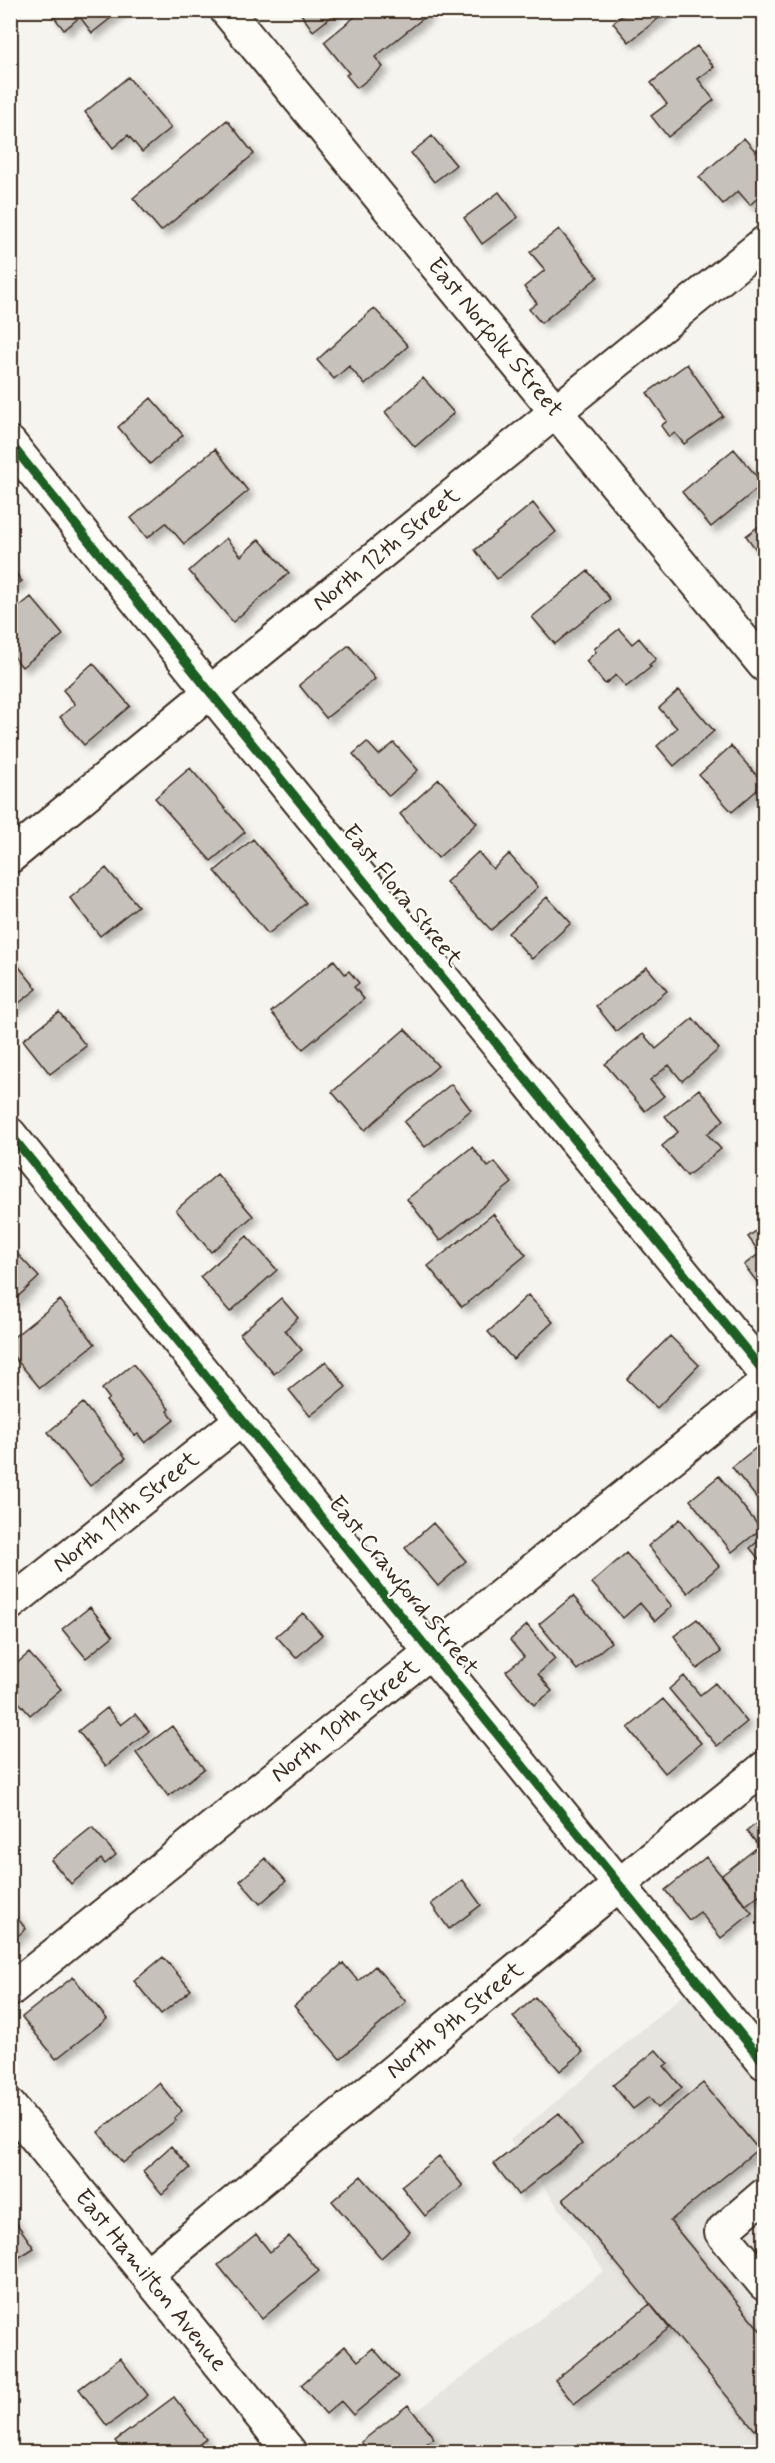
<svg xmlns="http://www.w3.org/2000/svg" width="775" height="2463" font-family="Mynerve,sans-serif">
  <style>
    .built { fill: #e7e5df }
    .building { fill: #c7c1bb; stroke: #3b2a1e; stroke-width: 1.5; filter: url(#shadow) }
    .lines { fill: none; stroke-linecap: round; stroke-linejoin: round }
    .minor-casing { stroke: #3b2a1e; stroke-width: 36 }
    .minor { stroke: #fdfcf7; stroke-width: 32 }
    .cycleway-casing { stroke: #fdfcf7; stroke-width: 13 }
    .cycleway { stroke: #1b5e20; stroke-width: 9 }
    .labels { text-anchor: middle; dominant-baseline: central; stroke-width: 4.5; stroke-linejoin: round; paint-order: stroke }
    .street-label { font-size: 24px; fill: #3b2a1e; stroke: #fdfcf7 }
  </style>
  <defs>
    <filter id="shadow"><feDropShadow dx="5.5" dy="5.5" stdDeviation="3" flood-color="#0004"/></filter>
  </defs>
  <rect width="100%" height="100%" fill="#f5f4ee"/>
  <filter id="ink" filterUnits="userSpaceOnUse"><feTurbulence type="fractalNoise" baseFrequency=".0167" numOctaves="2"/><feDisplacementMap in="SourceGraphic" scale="12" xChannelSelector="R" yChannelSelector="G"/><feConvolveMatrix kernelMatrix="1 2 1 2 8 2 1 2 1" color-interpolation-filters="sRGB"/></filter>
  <g filter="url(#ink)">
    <path class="built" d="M 686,1993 L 764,2090 L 764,2452 L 362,2452 L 604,2271 L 510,2140 Z"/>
    <path class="building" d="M 55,10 L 121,10 L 92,33 L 80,17 L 64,30 L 51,13 Z
      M 298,10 L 340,10 L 313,31 Z
      M 363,10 L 431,12 L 375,57 L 383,67 L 357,88 L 346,75 L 349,73 L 324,42 Z
      M 629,10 L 669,10 L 629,42 L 613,23 Z
      M 697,46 L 714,67 L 698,79 L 714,100 L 668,137 L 651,116 L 667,104 L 651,83 Z
      M 128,77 L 171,128 L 142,152 L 128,135 L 113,148 L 85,112 Z
      M 227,120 L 254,154 L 161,231 L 133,198 Z
      M 432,136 L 456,165 L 434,182 L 411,153 Z
      M 744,138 L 756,152 L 764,144 L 764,192 L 750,205 L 738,191 L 723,204 L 699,177 Z
      M 499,192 L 518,217 L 482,244 L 464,218 Z
      M 559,229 L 598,277 L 541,323 L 529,309 L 537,303 L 524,287 L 545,270 L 530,252 Z
      M 374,308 L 408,346 L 365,385 L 349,366 L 334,379 L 317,360 Z
      M 687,364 L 723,416 L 684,444 L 675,433 L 669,437 L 661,426 L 667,421 L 647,393 Z
      M 423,378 L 454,413 L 415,447 L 385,412 Z
      M 151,398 L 183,435 L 150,464 L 118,427 Z
      M 215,449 L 248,491 L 184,544 L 166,523 L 147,538 L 131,518 Z
      M 734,449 L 763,484 L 711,527 L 682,492 Z
      M 533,503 L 556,532 L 497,579 L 475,550 Z
      M 764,522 L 764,560 L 746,536 Z
      M 226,538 L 241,556 L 259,539 L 289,573 L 233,622 L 189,571 Z
      M 10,566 L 22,581 L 10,590 Z
      M 588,571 L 610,599 L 555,644 L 532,617 Z
      M 31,597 L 63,635 L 22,667 L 10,652 L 10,614 Z
      M 619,629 L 632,644 L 639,638 L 656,659 L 649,665 L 651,667 L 626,687 L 616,675 L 605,684 L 586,661 L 596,652 L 594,649 Z
      M 349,645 L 375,679 L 326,718 L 299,685 Z
      M 93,663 L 130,706 L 84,745 L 60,717 L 75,704 L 63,690 Z
      M 679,690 L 714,731 L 674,766 L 657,746 L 677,728 L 659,708 Z
      M 367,742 L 379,755 L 394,743 L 418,770 L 389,796 L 353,754 Z
      M 731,746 L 764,784 L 732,812 L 699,775 Z
      M 190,768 L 245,832 L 211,861 L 155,798 Z
      M 439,779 L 477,823 L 438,858 L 400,814 Z
      M 253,839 L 306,903 L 268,934 L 215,871 Z
      M 478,852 L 493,869 L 509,854 L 538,887 L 491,930 L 446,882 Z
      M 106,868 L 138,906 L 100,936 L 70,898 Z
      M 547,897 L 571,923 L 532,959 L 508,933 Z
      M 11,957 L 37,989 L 10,1010 L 10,958 Z
      M 334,960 L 345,974 L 349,971 L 359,983 L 354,987 L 364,999 L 303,1049 L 271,1012 Z
      M 647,967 L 667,991 L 616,1031 L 596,1006 Z
      M 59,1012 L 86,1046 L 50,1074 L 23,1040 Z
      M 693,1018 L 719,1049 L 682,1081 L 669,1065 L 650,1080 L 664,1096 L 645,1111 L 605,1064 L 643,1034 L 656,1049 Z
      M 405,1029 L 438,1066 L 365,1130 L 332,1092 Z
      M 451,1084 L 471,1110 L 425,1147 L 404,1122 Z
      M 699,1089 L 724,1120 L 707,1134 L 721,1149 L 687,1176 L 662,1146 L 678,1132 L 665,1116 Z
      M 472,1147 L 488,1167 L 495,1162 L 512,1183 L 440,1241 L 407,1199 Z
      M 217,1174 L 253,1216 L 211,1252 L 176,1210 Z
      M 493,1214 L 526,1255 L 462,1307 L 428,1266 Z
      M 764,1225 L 764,1291 L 744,1265 L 760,1253 L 748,1237 Z
      M 247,1236 L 277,1270 L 230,1312 L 200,1277 Z
      M 10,1246 L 39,1277 L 10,1304 Z
      M 528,1295 L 553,1322 L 513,1359 L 488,1332 Z
      M 281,1298 L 298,1318 L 285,1330 L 302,1350 L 274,1374 L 240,1334 Z
      M 60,1300 L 95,1344 L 40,1388 L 10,1352 L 10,1340 Z
      M 670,1336 L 699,1365 L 657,1408 L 627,1379 Z
      M 326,1361 L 346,1387 L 310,1416 L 289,1390 Z
      M 133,1364 L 169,1409 L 167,1411 L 174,1420 L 145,1443 L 138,1434 L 135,1436 L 106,1401 L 109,1398 L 102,1389 Z
      M 83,1403 L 126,1458 L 90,1486 L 48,1432 Z
      M 762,1443 L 764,1446 L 764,1507 L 732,1467 Z
      M 719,1476 L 761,1529 L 732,1552 L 690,1500 Z
      M 680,1519 L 719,1566 L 688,1593 L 648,1546 Z
      M 433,1523 L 466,1561 L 438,1586 L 405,1548 Z
      M 764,1536 L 764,1565 L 750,1548 Z
      M 626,1553 L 672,1606 L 655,1621 L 640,1603 L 623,1618 L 592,1583 Z
      M 573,1596 L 611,1642 L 577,1670 L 539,1624 Z
      M 90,1607 L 113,1636 L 86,1658 L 62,1629 Z
      M 303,1613 L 322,1635 L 296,1658 L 276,1636 Z
      M 697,1619 L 721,1652 L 697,1669 L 674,1636 Z
      M 527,1625 L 555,1659 L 538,1674 L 552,1691 L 534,1705 L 506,1671 L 524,1657 L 510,1640 Z
      M 29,1653 L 61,1689 L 30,1715 L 10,1692 L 10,1669 Z
      M 684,1676 L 700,1695 L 715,1683 L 747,1722 L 717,1746 L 669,1689 Z
      M 663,1699 L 701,1743 L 665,1773 L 628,1728 Z
      M 107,1708 L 121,1725 L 135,1714 L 149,1731 L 106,1766 L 78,1731 Z
      M 172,1726 L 204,1769 L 168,1796 L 136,1753 Z
      M 764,1817 L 764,1891 L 746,1905 L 722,1875 L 759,1846 L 747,1831 Z
      M 92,1827 L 116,1855 L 105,1864 L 101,1859 L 71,1884 L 51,1860 Z
      M 706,1857 L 752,1913 L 721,1938 L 700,1912 L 689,1920 L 665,1890 Z
      M 265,1858 L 286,1881 L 260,1904 L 240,1881 Z
      M 463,1880 L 481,1905 L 449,1929 L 431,1904 Z
      M 11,1910 L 26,1929 L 10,1942 L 10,1910 Z
      M 163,1957 L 191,1990 L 161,2014 L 134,1981 Z
      M 343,1963 L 358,1981 L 375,1966 L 406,2002 L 340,2059 L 294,2006 Z
      M 73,1977 L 107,2019 L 56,2059 L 22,2017 Z
      M 535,1997 L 583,2052 L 560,2071 L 513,2017 Z
      M 656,2050 L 668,2064 L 664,2066 L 682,2088 L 658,2108 L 649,2097 L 633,2109 L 613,2085 Z
      M 159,2083 L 182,2111 L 174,2118 L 176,2120 L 123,2163 L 98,2132 Z
      M 703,2083 L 758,2149 L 670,2221 L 764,2335 L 764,2423 L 755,2430 L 563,2199 Z
      M 559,2113 L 582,2144 L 518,2195 L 494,2164 Z
      M 171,2146 L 190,2168 L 162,2194 L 143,2171 Z
      M 439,2156 L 463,2186 L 425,2216 L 401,2186 Z
      M 361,2176 L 410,2232 L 381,2258 L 332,2201 Z
      M 10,2214 L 34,2248 L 10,2263 Z
      M 256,2234 L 270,2252 L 289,2236 L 319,2271 L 262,2319 L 218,2265 Z
      M 650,2304 L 669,2328 L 574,2404 L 555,2380 Z
      M 345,2346 L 358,2361 L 373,2348 L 398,2377 L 353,2415 L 341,2401 L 326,2414 L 301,2385 Z
      M 120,2358 L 148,2395 L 107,2426 L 79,2389 Z
      M 174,2397 L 206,2439 L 189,2452 L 123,2452 L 115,2441 Z
      M 408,2405 L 434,2438 L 415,2452 L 370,2452 L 361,2442 Z"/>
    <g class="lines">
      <g class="minor-casing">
        <g id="minor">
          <path id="s1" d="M 226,10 L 764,665"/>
          <path d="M 10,443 L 210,692 L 764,1372"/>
          <path id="s2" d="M 10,857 L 210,692 L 764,243"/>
          <path d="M 10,1134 L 764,2063"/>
          <path id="s3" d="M 10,1604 L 242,1419"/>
          <path id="s4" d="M 10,1990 L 764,1384"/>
          <path id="s5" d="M 10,2106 L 290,2452"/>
          <path d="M 764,2195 L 721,2232 L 764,2284"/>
          <path id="s6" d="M 147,2274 L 620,1884 L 764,1768"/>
        </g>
      </g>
      <use href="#minor" class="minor"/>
      <g class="cycleway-casing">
        <path id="cycleway" d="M 10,443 L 210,692 L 764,1372
          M 10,1134 L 764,2063"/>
      </g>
      <use href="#cycleway" class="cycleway"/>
    </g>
  </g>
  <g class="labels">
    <g class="street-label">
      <text stroke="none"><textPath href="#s1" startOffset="424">East Norfolk Street</textPath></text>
      <text stroke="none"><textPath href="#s2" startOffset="486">North 12th Street</textPath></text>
      <text transform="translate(402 896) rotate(51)">East Flora Street</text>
      <text stroke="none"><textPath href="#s3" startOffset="148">North 11th Street</textPath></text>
      <text transform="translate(403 1586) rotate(51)">East Crawford Street</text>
      <text stroke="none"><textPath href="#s4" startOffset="430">North 10th Street</textPath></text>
      <text stroke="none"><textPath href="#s6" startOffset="399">North 9th Street</textPath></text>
      <text stroke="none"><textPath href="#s5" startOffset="224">East Hamilton Avenue</textPath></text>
    </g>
  </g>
  <rect width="775" height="2463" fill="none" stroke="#fdfcf7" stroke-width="36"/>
  <rect x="18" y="18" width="739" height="2427" fill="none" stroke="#3b2a1e" stroke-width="2" filter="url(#ink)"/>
</svg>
